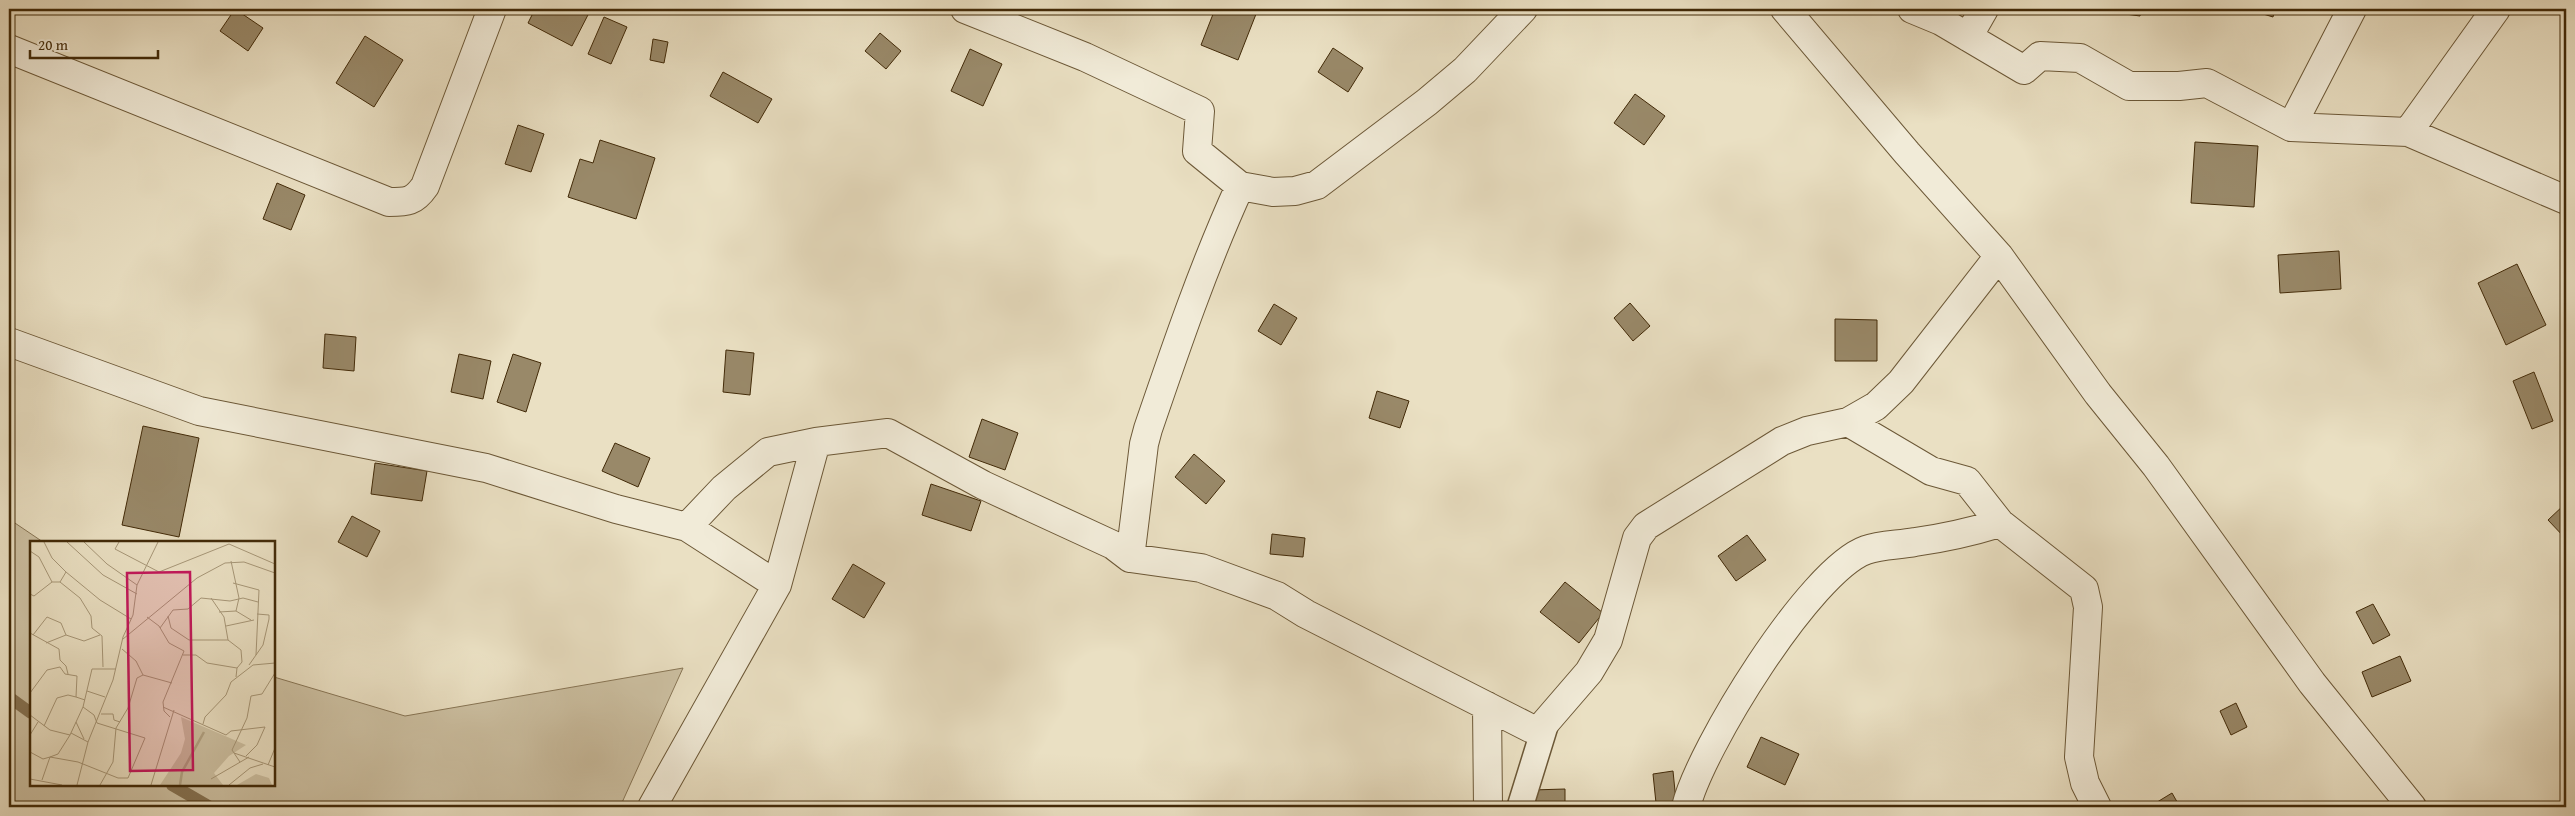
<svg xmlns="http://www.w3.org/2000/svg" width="2575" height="816" font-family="'Gentium Book Plus',serif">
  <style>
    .green { fill: #cdc1a3; stroke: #887656 }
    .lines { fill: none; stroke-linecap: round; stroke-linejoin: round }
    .stream { stroke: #857252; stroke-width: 12 }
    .building { fill: #998969; stroke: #422a08 }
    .lane-casing { stroke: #6c5837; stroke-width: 28 }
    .street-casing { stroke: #6c5837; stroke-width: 30 }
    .lane { stroke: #f1ebd8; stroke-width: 25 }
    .street { stroke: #f1ebd8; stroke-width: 28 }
    .inset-river { fill: none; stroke: #b1a283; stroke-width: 2.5 }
    .inset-road { fill: none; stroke: #a79778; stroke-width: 1 }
    .view { fill: #c2185b; fill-opacity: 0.15; stroke: #c2185b; stroke-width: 2.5 }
    .inset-edge { fill: none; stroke: #422a08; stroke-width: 2.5 }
  </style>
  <rect width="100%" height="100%" fill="#eae0c3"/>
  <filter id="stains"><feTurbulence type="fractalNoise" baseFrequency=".004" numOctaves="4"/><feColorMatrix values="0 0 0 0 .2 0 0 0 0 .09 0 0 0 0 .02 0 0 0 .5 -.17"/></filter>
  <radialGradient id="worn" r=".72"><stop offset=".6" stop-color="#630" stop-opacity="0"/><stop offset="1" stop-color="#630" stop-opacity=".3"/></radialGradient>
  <path class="green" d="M 9,519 L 43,542 L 31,542 L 31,785 L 274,785 L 274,677 L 405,716 L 683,668 L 620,807 L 9,807 Z"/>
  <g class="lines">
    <path class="stream" d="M 9,697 L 31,713
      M 172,785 L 210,807"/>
  </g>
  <path class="building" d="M 235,9 L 263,28 L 248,51 L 220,31 Z
    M 535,9 L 591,9 L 572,46 L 528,23 Z
    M 1215,9 L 1258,9 L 1238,60 L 1201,45 Z
    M 2111,9 L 2141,9 L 2140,16 L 2111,12 Z
    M 2247,9 L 2275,9 L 2273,17 Z
    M 604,17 L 627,27 L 611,64 L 588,54 Z
    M 880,33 L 901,51 L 886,69 L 865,51 Z
    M 365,36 L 403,60 L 374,107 L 336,83 Z
    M 653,39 L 668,42 L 664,63 L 650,60 Z
    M 1333,48 L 1363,68 L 1348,92 L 1318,72 Z
    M 970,49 L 1002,64 L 983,106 L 951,91 Z
    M 723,72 L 772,99 L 758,123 L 710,96 Z
    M 1635,94 L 1665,116 L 1644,145 L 1614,123 Z
    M 518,125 L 544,134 L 531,172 L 505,164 Z
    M 600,140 L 655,158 L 636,219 L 568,197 L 580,159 L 593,163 Z
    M 2195,142 L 2258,146 L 2254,207 L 2191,203 Z
    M 277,183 L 305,195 L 291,230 L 263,219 Z
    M 2339,251 L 2341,289 L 2280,293 L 2278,255 Z
    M 2517,264 L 2546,325 L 2506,345 L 2478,283 Z
    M 1630,303 L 1650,326 L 1633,341 L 1614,318 Z
    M 1274,304 L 1297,318 L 1281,345 L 1258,331 Z
    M 1835,319 L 1877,320 L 1877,361 L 1835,361 Z
    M 325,334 L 356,337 L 354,371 L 323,368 Z
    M 726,350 L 754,353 L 750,395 L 723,392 Z
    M 459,354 L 491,361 L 483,399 L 451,392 Z
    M 513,354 L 541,363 L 526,412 L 497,402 Z
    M 2534,372 L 2553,421 L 2532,429 L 2513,381 Z
    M 1377,391 L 1409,401 L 1400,428 L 1369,418 Z
    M 982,419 L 1018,433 L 1005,470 L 969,457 Z
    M 143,426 L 199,438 L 179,537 L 122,525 Z
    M 615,443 L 650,458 L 638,487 L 602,471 Z
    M 1194,454 L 1225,481 L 1206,504 L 1175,477 Z
    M 375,463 L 427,471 L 422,501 L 371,494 Z
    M 931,484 L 981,501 L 971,531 L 922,515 Z
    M 2565,504 L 2566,506 L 2566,539 L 2548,520 Z
    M 352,516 L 380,531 L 367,557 L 338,542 Z
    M 1272,534 L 1305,538 L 1303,557 L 1270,554 Z
    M 1747,535 L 1766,560 L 1736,581 L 1718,556 Z
    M 853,564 L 885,583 L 864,618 L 832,599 Z
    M 1565,582 L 1603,613 L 1579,643 L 1540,612 Z
    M 2373,604 L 2390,635 L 2373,644 L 2356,612 Z
    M 2400,656 L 2411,681 L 2372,697 L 2362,672 Z
    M 2236,703 L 2247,727 L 2231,735 L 2220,711 Z
    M 1761,737 L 1799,754 L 1785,785 L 1747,767 Z
    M 1673,771 L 1676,801 L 1656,803 L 1653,774 Z
    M 1565,789 L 1565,807 L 1532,807 L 1532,790 Z
    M 2172,793 L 2180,807 L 2149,807 Z"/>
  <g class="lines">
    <g class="lane-casing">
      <path id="lane" d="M 1520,807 L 1545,726"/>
    </g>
    <g class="street-casing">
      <path id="street" d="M 965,9 L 1085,57 L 1200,111 L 1197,151 L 1240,186 L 1273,192 L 1295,191 L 1317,185 L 1427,102 L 1465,70 L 1523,9
        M 1785,9 L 1907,153 L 1999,256 L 2098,394 L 2156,466 L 2312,683 L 2412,807
        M 1912,9 L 1941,21 L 2024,70 L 2040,56 L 2080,58 L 2129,86 L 2179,86 L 2207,83 L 2291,127 L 2408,132 L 2566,200
        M 1968,37 L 1984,9
        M 9,49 L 389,202 C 407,202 414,202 425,186 L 492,9
        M 2291,127 L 2352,9
        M 2408,132 L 2496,9
        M 9,342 L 199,411 L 486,468 L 616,509 L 687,527 L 777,585
        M 1848,422 L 1931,471 L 1967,481 L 2000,523 L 2084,589 L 2088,607 L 2079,757 L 2085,783 L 2097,807
        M 687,527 L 724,488 L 768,452 L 816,442 L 888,433 L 983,485 L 1113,545 L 1130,558 L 1201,568 L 1277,596 L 1306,614 L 1530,728 L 1539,730 L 1589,672 L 1608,640 L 1637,538 L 1646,526 L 1782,441 L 1807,431 L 1848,422 L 1876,406 L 1901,382 L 1999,256
        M 1130,558 L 1144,444 L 1148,429 C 1176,347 1204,265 1240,186
        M 1487,706 L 1488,807
        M 652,807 L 777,585 L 816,442
        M 1686,807 C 1700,749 1810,570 1866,550 C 1880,545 1899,545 1915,542 C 1944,538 1971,532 2000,523"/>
    </g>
    <use href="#lane" class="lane"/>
    <use href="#street" class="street"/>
  </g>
  <g transform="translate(30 541)">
    <rect width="245" height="245" fill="#eae0c3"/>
    <path d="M 151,176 L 216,204 L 199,215 L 184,232 L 193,244 L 130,244 L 151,212 L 155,198 ZM 226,233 L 239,237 L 242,244 L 207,244 Z" fill="#cdc1a3"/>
    <path class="inset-river" d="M 150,244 L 152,231 L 174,191"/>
    <path class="inset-road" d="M 14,1 L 22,17 L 36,31 L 70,59 L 101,78M 37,1 L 73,34 L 107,53M 54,1 L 77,23 L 107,44M 89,1 L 85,8 L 129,31 L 199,3 L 245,23M 0,10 L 9,16 L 22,41M 201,20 L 209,57 L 206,70M 30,41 L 50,57 L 61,75 L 62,87 L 72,95 L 73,126M 203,42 L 229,49 L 226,114M 0,53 L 4,55 L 22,41 L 30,41 L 36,31M 181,57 L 194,76 L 198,99M 189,71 L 206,70 L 221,79M 138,75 L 141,87 L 159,99 L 198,99 L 211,109 L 212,121 L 207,127 L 206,136M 117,76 L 129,85 L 139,102 L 154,110 L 133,161 L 134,170 L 140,176M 196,85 L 224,79M 130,87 L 143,69 L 158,68 L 171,57 L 200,60 L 213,57 L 228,61M 0,92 L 29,108 L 30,119 L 36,125 L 38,133M 3,94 L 17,76 L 31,82 L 36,94M 93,98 L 167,37 L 195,22 L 214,21 L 245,32M 16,102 L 36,94 L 54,100 L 70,94M 92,108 L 106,120 L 113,134M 153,114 L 166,114 L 177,122 L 207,127M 219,124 L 233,104 L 239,78 L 239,74 L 227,73M 113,134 L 142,142M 57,150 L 75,156M 0,152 L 17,129 L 30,126 L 35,133 L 47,135 L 46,156 L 55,159M 53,166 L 64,174 L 67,182M 133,166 L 196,194 L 201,190 L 235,186 L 227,204 L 216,215M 71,173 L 83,173 L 84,179 L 90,181M 0,174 L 20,189 L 40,194M 46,181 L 54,198M 173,183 L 175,176 L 196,154 L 201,141 L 223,124 L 245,122M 14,185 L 27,157 L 38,154 L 46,156M 41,192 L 58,201M 0,194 L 8,181M 0,205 L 0,211 L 13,218 L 20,216 L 48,221 L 88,237 L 98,237 L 115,197 L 67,182M 204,212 L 245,226M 210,221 L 202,209 L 217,177 L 221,155 L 232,153 L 245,132M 238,224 L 245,207M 0,238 L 32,244M 181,238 L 219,216M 12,239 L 20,216 L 28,213 L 40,194 L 53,166 L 62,128 L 86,128M 47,244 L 58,201 L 83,139 L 93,96 L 103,74 L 107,44 L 128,1M 70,244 L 83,221 L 86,187 L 98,167 L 107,137 L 113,134M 121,244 L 144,169M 199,244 L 220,227 L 233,223"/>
    <path class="view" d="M 160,31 L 163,229 L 100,230 L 97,32 Z"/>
    <rect width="245" height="245" class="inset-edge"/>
  </g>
  <rect width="2575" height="816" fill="none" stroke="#eae0c3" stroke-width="30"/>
  <rect x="10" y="10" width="2555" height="796" fill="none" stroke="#422a08" stroke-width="2.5"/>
  <rect x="15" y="15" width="2545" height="786" fill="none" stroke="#422a08"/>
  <path d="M30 50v8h128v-8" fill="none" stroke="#422a08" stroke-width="2.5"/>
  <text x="38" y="50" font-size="15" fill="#422a08" stroke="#f1ebd8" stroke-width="4" paint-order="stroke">20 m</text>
  <rect width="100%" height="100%" filter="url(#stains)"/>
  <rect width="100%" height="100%" fill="url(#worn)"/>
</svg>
